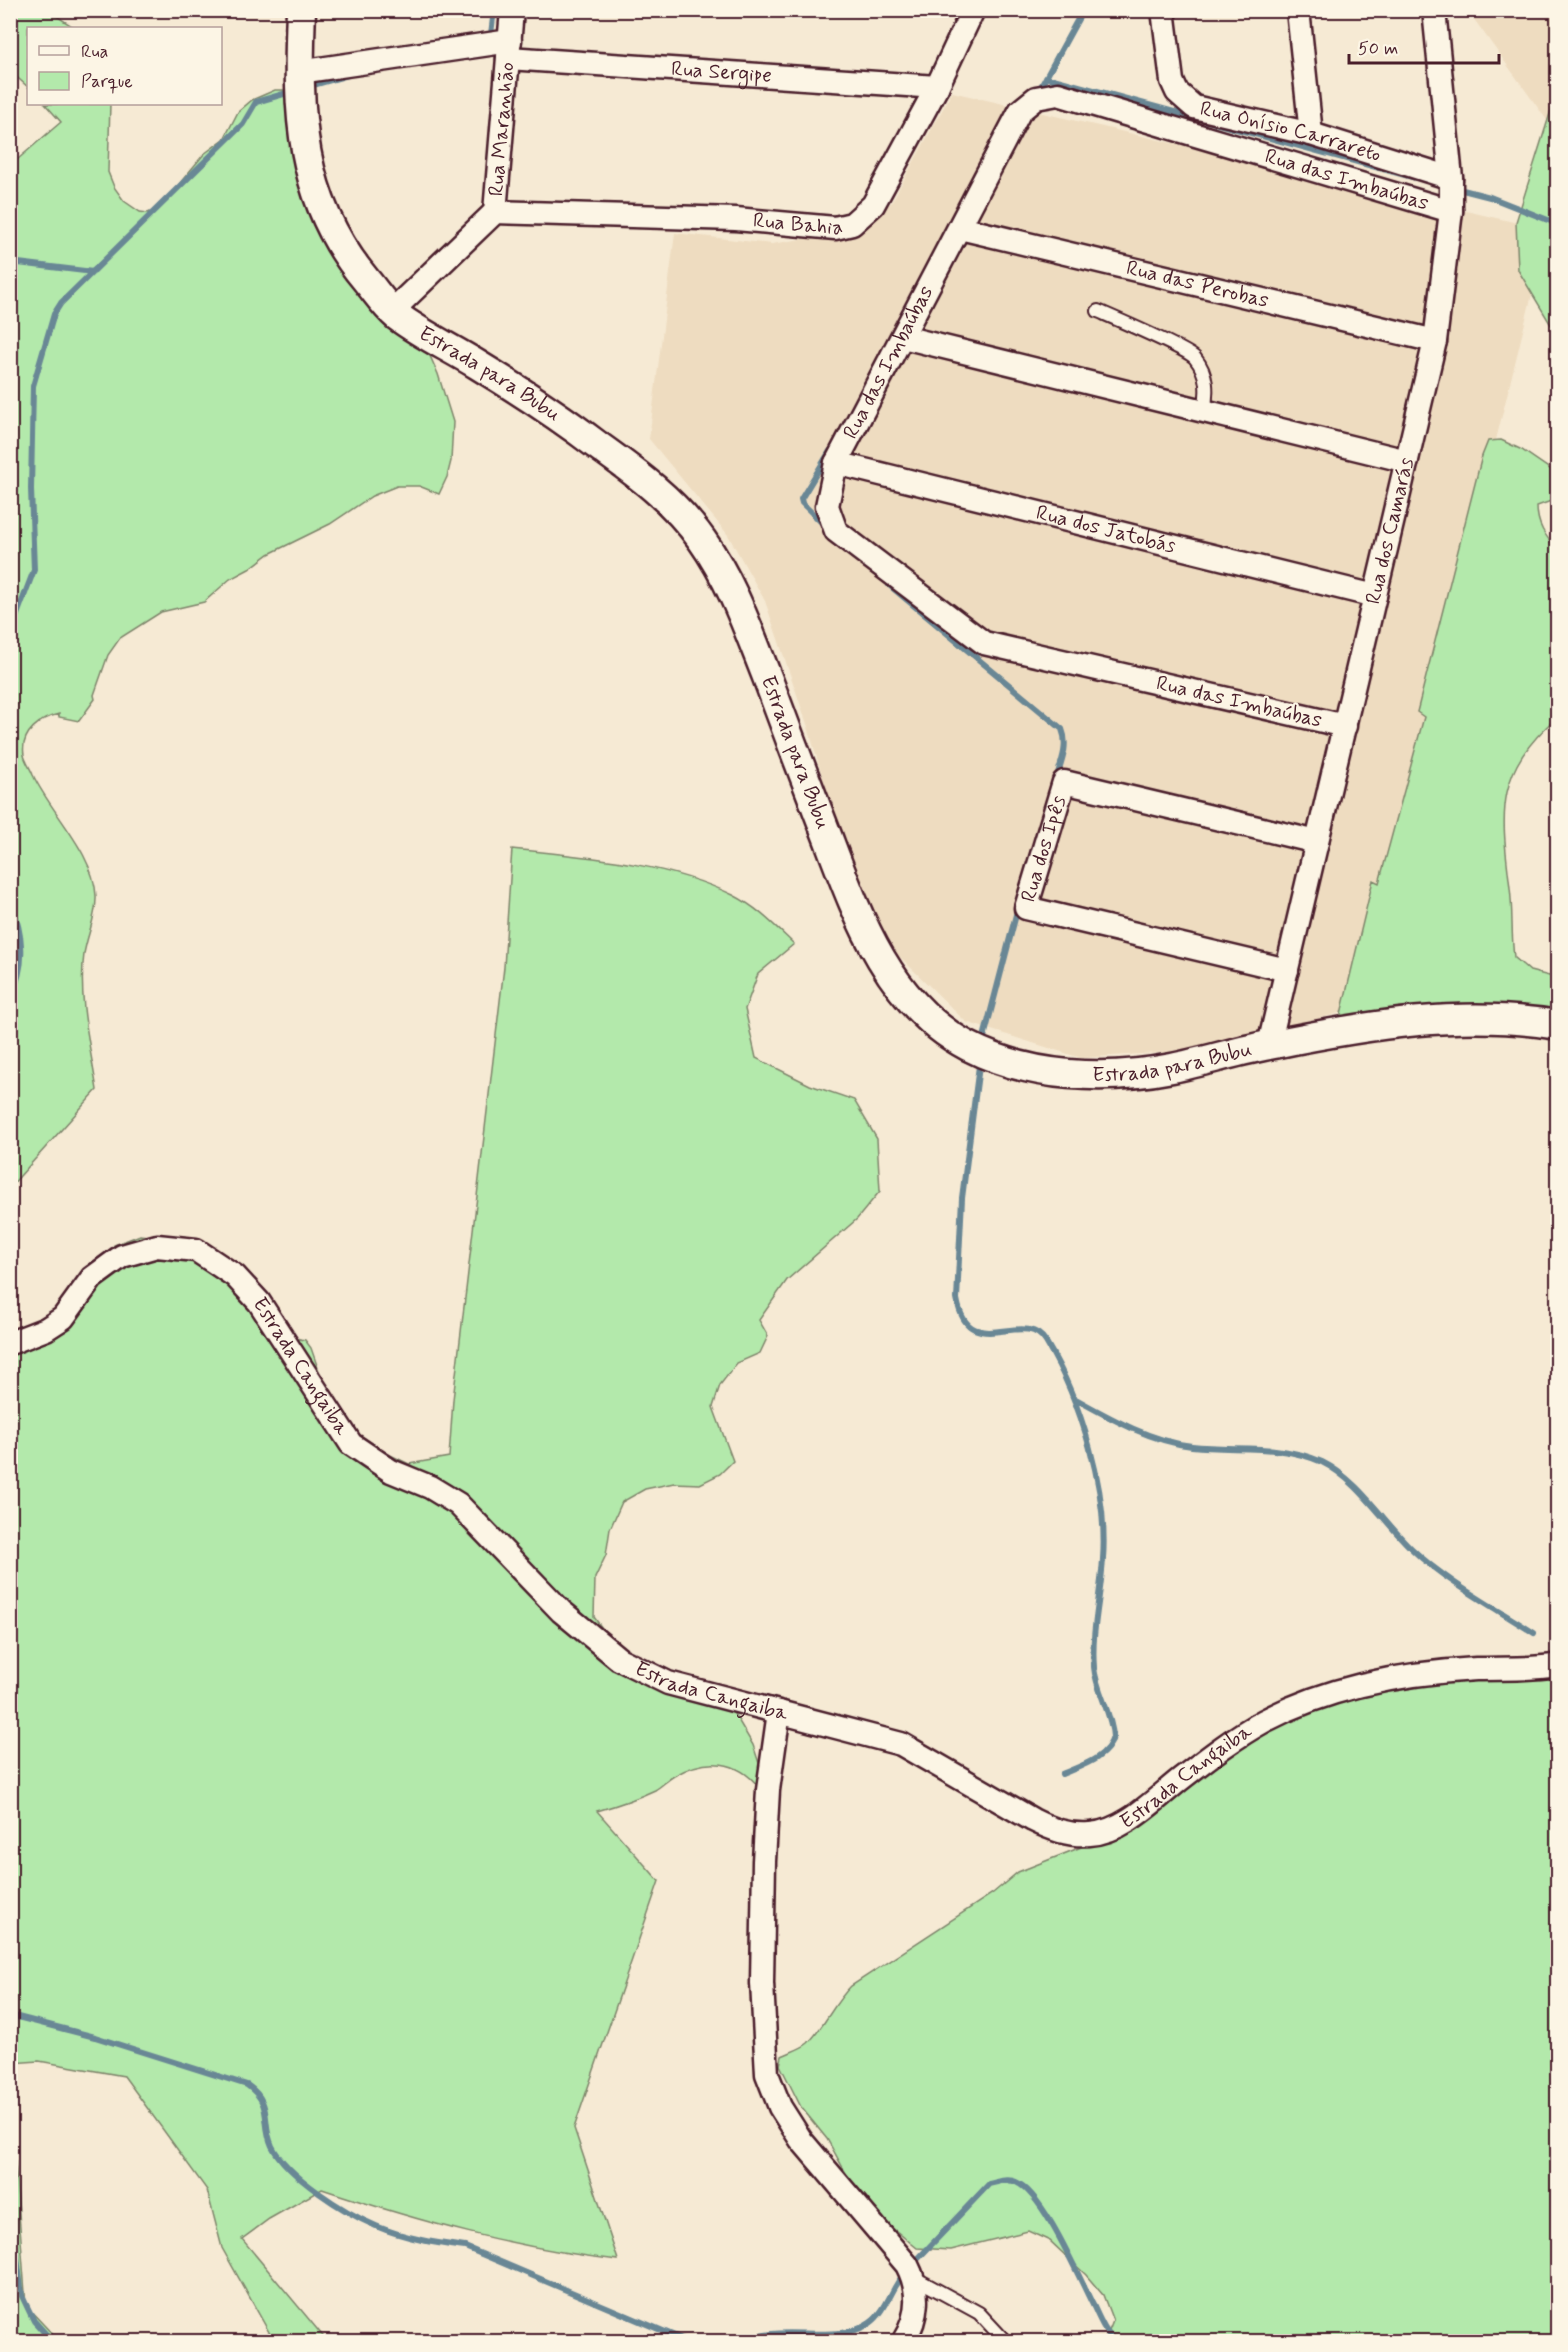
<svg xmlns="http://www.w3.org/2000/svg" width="1568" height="2352" font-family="Mynerve,sans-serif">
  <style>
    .built { fill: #eedcc0 }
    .green { fill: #b3e9ab; stroke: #7e846b; stroke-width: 1.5 }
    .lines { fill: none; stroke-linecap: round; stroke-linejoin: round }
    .stream { stroke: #698795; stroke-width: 6 }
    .service-casing { stroke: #4a1f2b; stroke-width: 16 }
    .minor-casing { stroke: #4a1f2b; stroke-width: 27 }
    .tertiary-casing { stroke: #4a1f2b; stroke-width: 33 }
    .service { stroke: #fcf5e5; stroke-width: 12 }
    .minor { stroke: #fcf5e5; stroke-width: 22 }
    .tertiary { stroke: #fcf5e5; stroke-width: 28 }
    .labels { text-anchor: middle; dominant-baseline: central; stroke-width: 4.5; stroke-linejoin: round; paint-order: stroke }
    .street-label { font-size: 21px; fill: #4a1f2b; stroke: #fcf5e5 }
  </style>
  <rect width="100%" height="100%" fill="#f6ead4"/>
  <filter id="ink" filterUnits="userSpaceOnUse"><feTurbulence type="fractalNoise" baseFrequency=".0167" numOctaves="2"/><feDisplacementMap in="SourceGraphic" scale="12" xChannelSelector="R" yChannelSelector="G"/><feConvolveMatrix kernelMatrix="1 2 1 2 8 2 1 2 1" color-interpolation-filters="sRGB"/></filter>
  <g filter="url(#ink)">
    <path class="built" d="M 1468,11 L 1557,11 L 1557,134 Z
      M 952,92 L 1548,230 L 1355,1009 L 1244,1038 L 1172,1052 L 1081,1058 L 966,1022 L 898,955 L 847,863 L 808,727 L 765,601 L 728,535 L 649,439 L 675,233 L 772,244 L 855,230 L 891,203 Z"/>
    <path class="green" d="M 10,11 L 49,11 L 75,28 L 28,28 L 28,87 L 11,72 Z
      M 275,90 L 286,90 L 388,325 L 430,356 L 438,374 L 453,422 L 451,461 L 447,477 L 439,494 L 419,486 L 397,486 L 372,496 L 330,524 L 269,554 L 249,569 L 230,579 L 204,602 L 161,612 L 120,638 L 108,655 L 94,695 L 95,699 L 79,721 L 59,717 L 59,714 C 41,718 20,732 24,755 C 25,761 31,769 33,775 C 51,813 94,853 96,896 C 97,915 87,935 84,954 C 78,998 90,1046 97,1090 L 11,1186 L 10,655 C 20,643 15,629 10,616 L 11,165 L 61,122 L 45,104 L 110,104 L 108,172 L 114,187 L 124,201 L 140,212 L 148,213 L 159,208 L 204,154 L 224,139 L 238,112 L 252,100 Z
      M 1557,91 L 1558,328 L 1557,328 L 1551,325 L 1518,270 L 1516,222 Z
      M 1501,440 L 1522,450 L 1557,474 L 1557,499 L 1537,506 C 1537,525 1545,536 1557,549 L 1557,717 C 1494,773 1501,812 1510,888 C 1513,911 1511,934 1514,957 L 1530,971 L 1557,978 L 1557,1017 L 1340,1018 L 1373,880 L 1379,883 L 1424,717 L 1417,712 L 1482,456 L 1488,441 Z
      M 512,849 C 587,857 664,862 733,895 C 757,907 775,926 794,944 L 758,974 L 745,1009 L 756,1058 L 810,1085 L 854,1100 L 877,1139 L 880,1191 L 857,1219 L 787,1280 L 759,1320 L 768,1336 L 760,1353 L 737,1363 L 720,1385 L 713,1407 L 733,1461 L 720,1474 L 700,1484 L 674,1483 L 645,1489 L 622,1502 L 610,1529 L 606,1555 L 595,1578 L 594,1617 L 617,1649 L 660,1670 L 715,1690 L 737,1718 L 753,1745 L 762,1772 L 761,1790 C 739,1759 706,1757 674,1776 C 667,1780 662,1786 655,1790 C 636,1799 618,1805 597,1811 L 659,1881 L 574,2128 L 618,2260 C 518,2249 418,2221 322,2189 L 269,2219 L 242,2239 L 327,2341 L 274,2341 L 222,2248 L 207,2190 L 124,2076 L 39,2061 L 11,2063 L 10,1332 L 88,1304 L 114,1245 L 140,1235 L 173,1239 L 207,1258 L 284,1336 L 305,1340 L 311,1348 L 328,1397 L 356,1432 L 386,1453 L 409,1464 L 449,1457 L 453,1400 L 504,967 Z
      M 1557,1671 L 1557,2341 L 1105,2341 L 1113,2321 L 1103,2295 L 1086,2275 L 1050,2241 L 1028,2231 L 951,2250 L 917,2248 L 863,2204 L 827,2139 L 801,2107 L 780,2065 L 782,2056 C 790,2052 801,2049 808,2043 C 825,2026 834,2003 851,1986 L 993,1893 L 1018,1872 L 1099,1840 L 1267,1731 L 1301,1713 L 1392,1686 Z
      M 11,2108 L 26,2306 L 59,2341 L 11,2341 Z"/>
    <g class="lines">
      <path class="stream" d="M 485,35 L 491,34 L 494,10
        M 1046,77 L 1416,178
        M 306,87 L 348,75
        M 1038,92 L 1083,10
        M 1455,188 L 1490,197 L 1558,224
        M 10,262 L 93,272
        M 826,527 L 802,503 L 801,499 L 830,451
        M 889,585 L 1062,729 C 1069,746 1061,763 1056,779
        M 10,633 L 34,570 L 31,489 L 33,386 L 54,314 L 61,303 L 243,124 L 256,102 L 294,91
        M 10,900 C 23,934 27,964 10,997
        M 982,1045 L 1018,907
        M 980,1058 L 962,1198 L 957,1299 C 968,1364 1025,1306 1046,1342 C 1081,1400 1108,1491 1103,1559 C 1101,1595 1091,1631 1094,1667 C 1096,1691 1112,1713 1113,1737 C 1108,1758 1080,1766 1062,1774
        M 1074,1398 C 1110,1418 1150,1441 1192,1446 C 1235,1451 1280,1443 1322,1462 C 1359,1480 1384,1523 1413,1550 C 1444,1580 1497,1609 1534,1633
        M 10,2015 L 95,2037 L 247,2085 C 274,2104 261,2122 272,2146 C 287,2176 345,2213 376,2226 C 404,2238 435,2243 465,2247 L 689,2342
        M 10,2204 L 22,2296 L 34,2321 L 53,2342
        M 913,2264 L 989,2184 C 997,2182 1008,2178 1016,2182 C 1044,2194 1079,2278 1094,2307 C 1099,2318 1106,2335 1117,2342
        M 747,2342 C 774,2322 838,2346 870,2323 C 886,2312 891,2289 904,2274
        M 1134,2342 L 1151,2336 L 1166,2342"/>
      <g class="service-casing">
        <path id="service" d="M 1098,311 C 1114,318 1187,349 1195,358 C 1208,374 1208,392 1204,411
          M 913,2277 L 979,2313 L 1006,2342"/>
      </g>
      <g class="minor-casing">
        <g id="minor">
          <path id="s1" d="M 1163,10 L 1172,81 L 1177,92 L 1194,107 L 1311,134 L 1451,178"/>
          <path d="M 1298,10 L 1311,134"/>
          <path id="s2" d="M 508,58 L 937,87"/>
          <path d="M 299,72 L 510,41"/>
          <path id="s3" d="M 495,212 L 736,219 L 835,228 L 852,224 L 873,205 L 937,87 L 973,10"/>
          <path id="s4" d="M 960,228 L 1435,341"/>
          <path id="s5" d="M 392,311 L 495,212 L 512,10"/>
          <path d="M 903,337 L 1407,461"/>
          <path id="s6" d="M 836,463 L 1375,596"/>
          <path id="s7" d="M 1345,726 L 984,643 L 836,531 L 827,506 L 836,463 L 1020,111 L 1036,98 L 1058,94 L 1451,211"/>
          <path id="s8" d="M 1287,970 L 1026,908 L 1064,782 L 1317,842"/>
          <path id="s9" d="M 1269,1045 L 1435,341 L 1451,211 L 1451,178 L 1434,10"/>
          <path id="s10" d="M 10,1343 L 46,1329 L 63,1318 L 92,1278 L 122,1256 L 157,1246 L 196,1250 L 235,1276 L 259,1302 L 351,1444 L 391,1471 L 430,1487 L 458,1504 L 561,1611 L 619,1659 L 668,1683 L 901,1744 L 1033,1820 C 1051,1829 1069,1836 1090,1834 C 1125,1832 1156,1798 1182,1778 C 1209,1757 1235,1737 1264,1721 C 1328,1687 1404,1673 1476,1669 C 1503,1668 1530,1670 1558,1665"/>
          <path d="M 779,1712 L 768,1790 L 764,1861 L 762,1983 L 767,2074 L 780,2107 L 801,2140 L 907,2265 C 920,2290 919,2317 903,2342"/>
        </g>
      </g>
      <g class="tertiary-casing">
        <g id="tertiary">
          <path id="s11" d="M 301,10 C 297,111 298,199 366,280 C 376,292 385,306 397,316 C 422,335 451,348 478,365 C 519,390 559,416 597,445 C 636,473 674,500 702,540 C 732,582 748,629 767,677 C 787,731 807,784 828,838 C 857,915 889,1005 968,1046 C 1030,1078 1105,1081 1172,1068 C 1207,1061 1240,1050 1274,1044 C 1367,1025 1464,1009 1558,1025"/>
        </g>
      </g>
      <use href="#service" class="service"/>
      <use href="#minor" class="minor"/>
      <use href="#tertiary" class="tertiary"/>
    </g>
  </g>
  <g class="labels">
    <g class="street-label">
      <text stroke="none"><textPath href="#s2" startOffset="214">Rua Sergipe</textPath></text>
      <text stroke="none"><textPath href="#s5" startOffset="226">Rua Maranhão</textPath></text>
      <text stroke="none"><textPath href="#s1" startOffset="206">Rua Onísio Carrareto</textPath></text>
      <text stroke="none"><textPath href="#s7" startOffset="1368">Rua das Imbaúbas</textPath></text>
      <text stroke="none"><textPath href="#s3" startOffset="303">Rua Bahia</textPath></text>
      <text stroke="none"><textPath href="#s4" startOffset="244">Rua das Perobas</textPath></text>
      <text stroke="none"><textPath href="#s7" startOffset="740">Rua das Imbaúbas</textPath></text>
      <text stroke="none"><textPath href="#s11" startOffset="442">Estrada para Bubu</textPath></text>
      <text stroke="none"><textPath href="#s6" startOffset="278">Rua dos Jatobás</textPath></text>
      <text stroke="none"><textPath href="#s9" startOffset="528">Rua dos Camarás</textPath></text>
      <text transform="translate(1239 702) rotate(13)">Rua das Imbaúbas</text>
      <text stroke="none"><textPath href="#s11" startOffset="946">Estrada para Bubu</textPath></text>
      <text stroke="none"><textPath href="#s8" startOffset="330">Rua dos Ipês</textPath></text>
      <text stroke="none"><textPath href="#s11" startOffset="1504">Estrada para Bubu</textPath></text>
      <text stroke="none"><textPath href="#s10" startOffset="380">Estrada Cangaiba</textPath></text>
      <text stroke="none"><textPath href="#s10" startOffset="918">Estrada Cangaiba</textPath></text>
      <text stroke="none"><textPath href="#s10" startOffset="1440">Estrada Cangaiba</textPath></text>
    </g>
  </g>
  <rect width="1568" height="2352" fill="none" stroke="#fcf5e5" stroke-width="36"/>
  <rect x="18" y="18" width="1532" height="2316" fill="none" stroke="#4a1f2b" stroke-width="2" filter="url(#ink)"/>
  <rect x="27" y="27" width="195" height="78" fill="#fcf5e5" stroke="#b59f9b" stroke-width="1.5"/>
  <rect x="39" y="46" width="30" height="9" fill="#fcf5e5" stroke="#b59f9b" stroke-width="1.5"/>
  <text x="81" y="57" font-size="18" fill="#4a1f2b">Rua</text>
  <rect x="39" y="72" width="30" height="18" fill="#b3e9ab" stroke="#b59f9b" stroke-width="1.5"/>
  <text x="81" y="87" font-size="18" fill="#4a1f2b">Parque</text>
  <path d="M1349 54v9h150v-9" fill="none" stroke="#4a1f2b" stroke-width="3"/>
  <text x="1358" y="54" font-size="18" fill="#4a1f2b" stroke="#fcf5e5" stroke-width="4.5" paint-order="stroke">50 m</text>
</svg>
